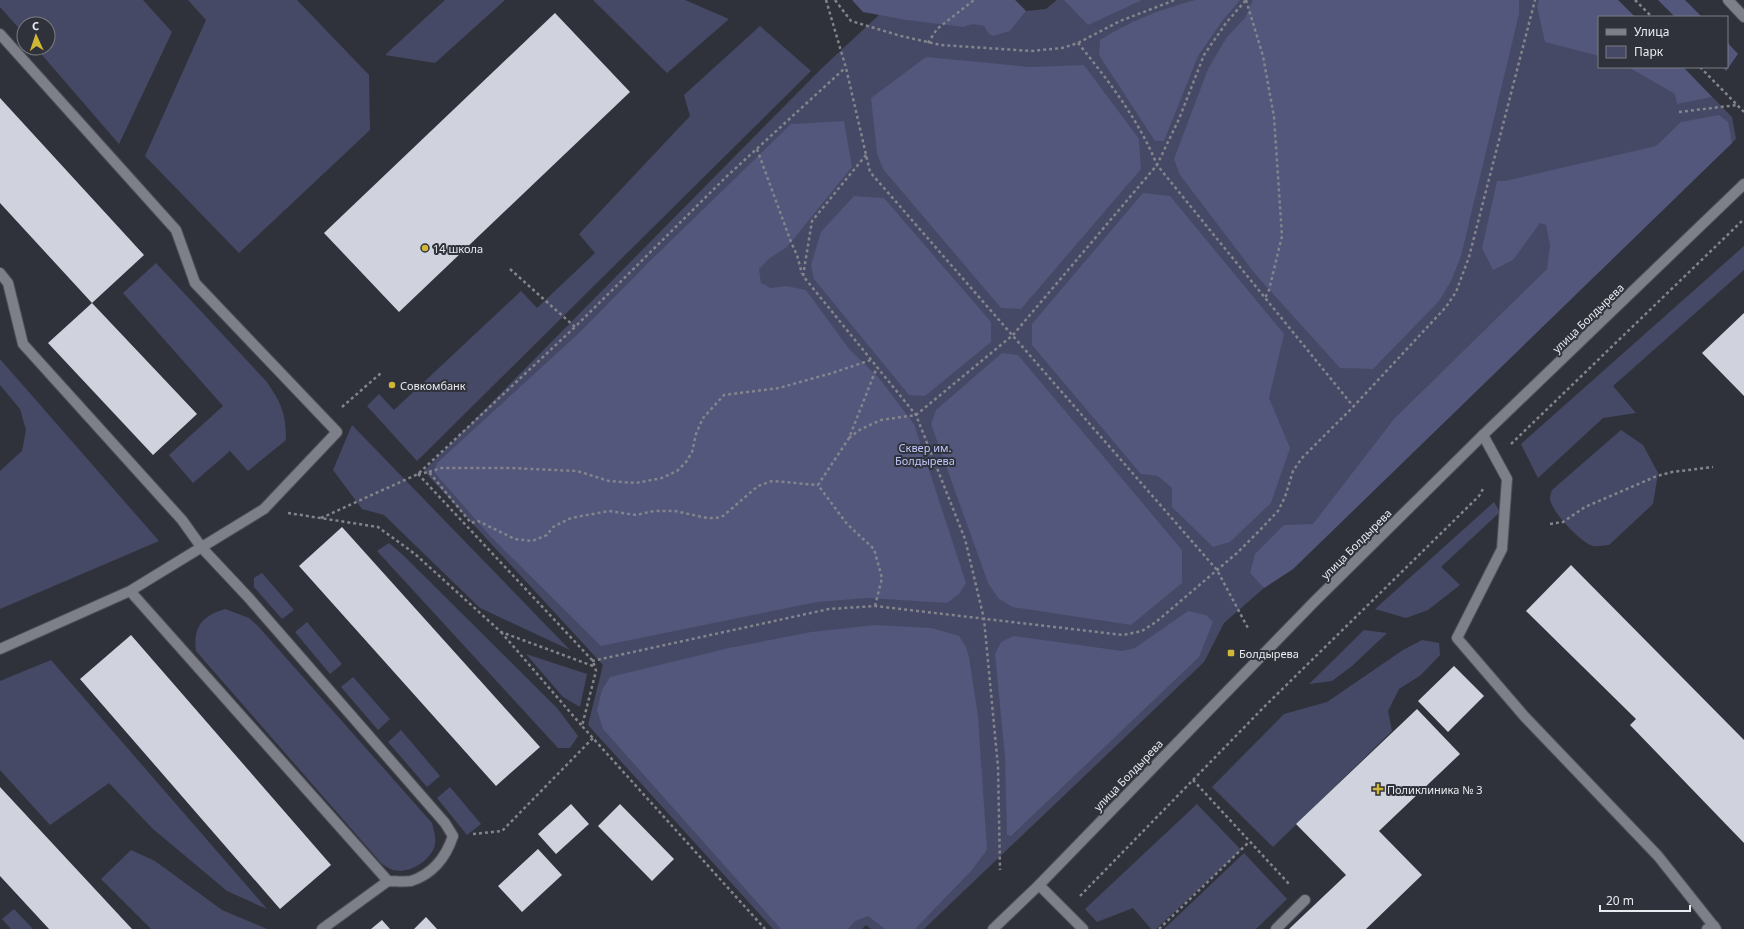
<svg xmlns="http://www.w3.org/2000/svg" width="1744" height="929" font-family="'Noto Sans',sans-serif">
  <style>
    .green { fill: #454965 }
    .forest { fill: #52577b }
    .building { fill: #d0d2de }
    .lines { fill: none; stroke-linecap: round; stroke-linejoin: round }
    .service-casing { stroke: #4f5058; stroke-width: 12 }
    .minor-casing { stroke: #4f5058; stroke-width: 12 }
    .tertiary-casing { stroke: #4f5058; stroke-width: 12 }
    .path { stroke: #83848c; stroke-width: 2.5; stroke-dasharray: 3 3; stroke-linecap: butt }
    .service { stroke: #7d7f89; stroke-width: 10 }
    .minor { stroke: #7d7f89; stroke-width: 10 }
    .tertiary { stroke: #7d7f89; stroke-width: 10 }
    .poi-dot { fill: #d0b736; stroke: #30323b; stroke-width: 1.5 }
    .labels { text-anchor: middle; dominant-baseline: central; stroke-width: 4; stroke-linejoin: round; paint-order: stroke }
    .poi-label { font-size: 11px; fill: #eaebf0; stroke: #30323b; text-anchor: start }
    .street-label { font-size: 11px; fill: #eaebf0; stroke: #30323b }
    .park-label { font-size: 11px; fill: #bec6f9; stroke: #30323b }
  </style>
  <rect width="100%" height="100%" fill="#30323b"/>
  <path class="green" d="M 0,0 L 143,0 L 172,32 L 119,144 L 36,48 L 48,48 L 48,24 L 24,24 L 24,34 L 0,7 Z
    M 188,0 L 297,0 L 369,75 L 370,130 L 239,253 L 145,156 L 206,20 Z
    M 445,0 L 505,0 L 435,63 L 385,55 Z
    M 593,0 L 685,0 L 729,19 L 667,73 Z
    M 895,0 L 1015,0 L 1026,11 L 1046,9 L 1057,0 L 1618,0 L 1635,17 L 1599,17 L 1599,67 L 1683,67 L 1732,117 L 1736,139 L 1293,569 L 1264,588 L 1224,623 L 1204,662 L 924,929 L 871,929 L 866,925 L 862,929 L 773,929 L 588,725 L 603,665 L 424,471 L 821,69 Z
    M 760,26 L 811,71 L 417,461 L 367,406 L 379,394 L 394,410 L 521,291 L 537,308 L 595,253 L 579,234 L 690,116 L 684,95 Z
    M 1744,246 L 1744,270 L 1613,386 L 1636,413 L 1603,418 L 1538,478 L 1521,444 Z
    M 156,263 L 266,381 C 281,402 286,413 286,440 L 248,471 L 230,451 L 193,483 L 169,455 L 223,406 L 123,293 Z
    M 0,359 L 159,541 L 0,609 L 0,471 L 22,451 L 26,430 L 20,409 L 0,385 Z
    M 352,425 L 570,650 L 480,608 L 384,515 L 362,509 L 333,470 Z
    M 1621,430 L 1643,445 L 1658,473 L 1653,504 L 1609,545 C 1604,545 1597,547 1593,546 C 1581,543 1551,511 1550,499 C 1550,496 1551,492 1552,490 Z
    M 1494,502 L 1500,512 L 1441,567 L 1460,585 L 1428,610 L 1406,618 L 1375,609 Z
    M 389,543 L 403,555 L 557,708 L 578,736 L 570,748 L 558,748 L 377,551 Z
    M 262,573 L 294,610 L 282,619 L 254,587 L 254,578 Z
    M 225,609 L 249,618 L 257,625 L 432,823 C 434,831 437,840 434,848 C 428,862 409,874 393,870 C 390,869 386,866 382,864 L 196,651 C 193,627 202,616 225,609 Z
    M 307,622 L 342,664 L 330,674 L 295,632 Z
    M 1364,630 L 1387,633 L 1352,666 L 1332,681 L 1309,684 Z
    M 1422,640 L 1439,643 L 1440,655 L 1421,675 L 1399,689 L 1388,711 L 1392,731 L 1273,847 L 1212,787 L 1284,714 L 1327,702 L 1403,650 Z
    M 526,654 L 587,674 L 580,707 L 563,697 Z
    M 51,660 L 267,909 L 227,891 L 153,829 L 109,783 L 50,825 L 0,770 L 0,681 Z
    M 353,677 L 390,719 L 378,730 L 341,687 Z
    M 401,730 L 440,776 L 427,787 L 388,742 Z
    M 450,787 L 481,824 L 467,835 L 437,798 Z
    M 1197,804 L 1241,850 L 1156,929 L 1151,929 L 1133,908 L 1097,922 L 1085,909 Z
    M 131,850 L 155,861 L 222,910 L 267,929 L 151,929 L 101,879 Z
    M 1244,853 L 1287,899 L 1256,929 L 1164,929 Z
    M 14,909 L 33,929 L 11,929 L 2,919 Z"/>
  <path class="forest" d="M 852,0 L 1015,0 L 1026,11 L 1010,31 L 993,36 L 989,34 L 984,26 C 976,24 970,23 964,27 L 906,20 L 863,12 Z
    M 1064,0 L 1142,0 L 1088,25 Z
    M 1195,0 L 1240,0 L 1223,20 L 1198,56 L 1164,141 L 1155,141 L 1099,55 L 1100,40 C 1130,21 1161,9 1195,0 Z
    M 1253,0 L 1519,0 L 1519,14 L 1461,256 L 1451,281 L 1439,301 L 1373,369 L 1340,368 L 1256,275 L 1180,175 L 1174,159 L 1208,69 L 1227,37 L 1245,18 Z
    M 1539,0 L 1618,0 L 1635,17 L 1599,17 L 1599,56 L 1545,42 L 1537,6 Z
    M 1658,0 L 1685,0 L 1702,17 L 1675,17 Z
    M 1727,42 L 1738,54 L 1726,71 L 1723,67 L 1727,67 Z
    M 926,57 L 1030,67 L 1084,65 L 1139,139 L 1141,169 L 1021,309 L 1001,308 L 883,169 L 877,153 L 871,98 Z
    M 1628,67 L 1683,67 L 1712,97 L 1677,104 L 1675,94 Z
    M 1719,115 L 1728,122 L 1732,143 L 1293,569 L 1264,588 L 1250,573 L 1255,554 L 1284,525 L 1313,524 L 1394,419 L 1547,269 L 1550,245 L 1546,225 L 1540,223 L 1513,260 L 1493,270 L 1482,248 L 1497,181 L 1505,181 L 1656,146 L 1681,122 Z
    M 844,121 L 852,167 L 787,247 L 770,258 L 759,269 L 761,283 L 771,288 L 786,286 L 806,290 L 849,349 L 879,378 L 914,424 L 966,583 L 959,594 L 947,603 L 868,598 L 817,602 L 601,646 L 491,537 L 434,472 L 437,463 L 578,334 L 652,259 L 791,124 Z
    M 1143,193 L 1170,196 L 1284,334 L 1269,398 L 1290,448 L 1271,503 L 1230,542 L 1213,547 L 1172,507 L 1172,488 L 1158,476 L 1141,474 L 1032,345 L 1032,324 Z
    M 854,196 L 884,198 L 991,322 L 991,342 L 925,396 L 909,395 L 814,279 L 811,265 L 821,232 Z
    M 1002,353 L 1018,355 L 1182,550 L 1182,583 L 1131,625 L 1012,607 L 998,598 L 988,583 L 931,424 L 936,410 Z
    M 1188,611 L 1206,615 L 1213,622 L 1199,657 L 1011,836 L 1007,835 L 1005,757 L 995,654 L 1001,642 L 1014,636 L 1122,651 L 1135,648 Z
    M 875,625 L 932,628 L 959,636 L 966,647 L 969,657 L 978,716 L 987,850 L 971,871 L 915,929 L 885,929 L 868,916 L 855,921 L 848,929 L 781,929 L 603,729 L 597,710 L 602,690 L 610,677 L 729,648 L 811,632 Z"/>
  <path class="building" d="M 555,13 L 630,92 L 399,312 L 324,233 Z
    M 0,98 L 144,255 L 92,303 L 0,203 Z
    M 92,303 L 197,414 L 153,455 L 48,343 Z
    M 1744,313 L 1744,396 L 1702,353 Z
    M 342,527 L 540,747 L 496,786 L 299,566 Z
    M 1571,565 L 1744,740 L 1744,843 L 1630,725 L 1636,719 L 1526,611 Z
    M 131,635 L 331,865 L 280,909 L 80,679 Z
    M 1454,666 L 1484,696 L 1448,732 L 1418,701 Z
    M 1417,709 L 1460,754 L 1379,831 L 1422,875 L 1366,929 L 1289,929 L 1346,875 L 1296,824 Z
    M 0,787 L 132,929 L 49,929 L 0,876 Z
    M 571,804 L 589,824 L 556,854 L 538,834 Z
    M 620,804 L 674,859 L 652,881 L 598,826 Z
    M 538,849 L 562,875 L 522,912 L 498,886 Z
    M 426,917 L 437,929 L 414,929 Z
    M 382,920 L 390,929 L 371,929 Z"/>
  <g class="lines">
    <g class="service-casing">
      <path id="service" d="M 0,34 L 176,230 L 195,283 L 337,432 L 264,509 L 130,591 L 0,649
        M 0,273 L 8,283 L 23,344 L 182,520 L 202,548 L 248,597 L 445,823 L 453,836 C 446,857 433,874 411,881 C 404,882 395,881 388,881
        M 1483,435 L 1507,479 L 1502,549 L 1457,638 L 1525,717 L 1658,856 L 1716,929
        M 130,591 L 388,881 L 322,929
        M 1039,885 L 1083,929
        M 1276,929 L 1305,900"/>
    </g>
    <g class="minor-casing">
      <path id="minor" d="M 993,929 L 1039,885 L 1314,602 L 1483,435 L 1744,184
        M 1707,929 L 1714,926"/>
    </g>
    <g class="tertiary-casing">
      <path id="tertiary" d="M 1728,0 L 1744,17"/>
    </g>
    <path class="path" d="M 826,0 L 846,68 L 870,172 L 1217,570 L 1249,630
      M 835,0 L 851,21 L 901,36 L 941,45 L 1031,51 L 1062,48 L 1078,43 L 1120,21 L 1175,0
      M 1246,0 L 1263,56 L 1274,117 L 1278,176 L 1282,236 L 1269,290 L 1265,298
      M 1635,0 L 1652,17
      M 928,43 L 937,29 L 974,0
      M 1078,43 C 1108,80 1139,120 1157,165 L 1353,406
      M 1700,67 L 1744,112
      M 1679,112 L 1737,105
      M 757,149 L 791,242 L 797,255 L 802,274
      M 866,155 L 812,221 L 803,276 L 916,415 L 965,539 L 984,619 L 998,767 L 1000,870
      M 510,269 L 575,327 L 726,177 L 845,68
      M 342,407 L 381,373
      M 849,438 L 861,429 L 881,420 L 916,415 L 1013,335 L 1157,165 L 1179,119 L 1204,55 L 1226,23 L 1246,0
      M 1511,444 L 1744,219
      M 429,472 L 441,468 L 510,468 L 577,471 L 609,481 L 636,483 L 662,478 L 677,471 L 686,462 L 692,452 L 696,434 L 703,418 L 724,395 L 779,388 L 832,373 L 871,360
      M 418,474 L 593,661 L 596,671 L 582,726 L 765,929
      M 418,474 L 429,472 L 471,523 L 478,521 L 515,539 L 532,541 L 547,535 L 553,527 L 571,518 L 609,511 L 636,515 L 654,511 L 675,511 L 707,518 L 716,518 L 723,516 L 758,486 L 772,481 L 818,485
      M 288,513 L 378,527 L 415,554 L 501,632 L 593,666
      M 321,518 L 418,474 L 575,327
      M 1550,524 L 1563,522 L 1585,507 L 1657,476 L 1672,472 L 1713,467
      M 875,606 L 882,578 L 874,549 L 847,524 L 818,485 L 849,438 L 877,367
      M 501,632 L 582,726
      M 592,661 L 829,609 L 875,606 L 1123,635 L 1142,631 L 1156,622 L 1237,553 L 1258,532 L 1278,511 L 1285,497 L 1293,471 L 1302,458 L 1353,407 L 1446,307 L 1456,292 L 1469,257 L 1535,0
      M 1193,780 L 1290,885
      M 473,834 L 502,831 L 593,738
      M 1080,896 L 1264,707 L 1479,496 L 1484,487
      M 1159,929 L 1249,842"/>
    <use href="#service" class="service"/>
    <use href="#minor" class="minor"/>
    <use href="#tertiary" class="tertiary"/>
  </g>
  <g class="poi-dot">
    <circle cx="425" cy="248" r="4"/>
    <circle cx="392" cy="385" r="4"/>
    <rect x="1227" y="649" width="8" height="8" rx="2"/>
    <path d="M1376 783h4v4h4v4h-4v4h-4v-4h-4v-4h4z"/>
  </g>
  <g class="labels">
    <g class="poi-label">
      <text x="433" y="248">14 школа</text>
      <text x="400" y="385">Совкомбанк</text>
      <text x="1239" y="653">Болдырева</text>
      <text x="1387" y="789">Поликлиника № 3</text>
    </g>
    <g class="street-label">
      <text transform="translate(1588 318) rotate(-44)">улица Болдырева</text>
      <text transform="translate(1356 544) rotate(-45)">улица Болдырева</text>
      <text transform="translate(1128 775) rotate(-46)">улица Болдырева</text>
    </g>
    <g class="park-label">
      <text x="925" y="447">Сквер им.<tspan x="925" dy="13">Болдырева</tspan></text>
    </g>
  </g>
  <rect x="1598" y="16" width="130" height="52" fill="#30323b" stroke="#7a7c83"/>
  <rect x="1606" y="29" width="20" height="6" fill="#7d7f89" stroke="#7a7c83"/>
  <text x="1634" y="36" font-size="12" fill="#eaebf0">Улица</text>
  <rect x="1606" y="46" width="20" height="12" fill="#454965" stroke="#7a7c83"/>
  <text x="1634" y="56" font-size="12" fill="#eaebf0">Парк</text>
  <g transform="translate(36 36) rotate(357)"><circle r="19" fill="#30323b" stroke="#7a7c83"/>
  <path d="M0-3L7 15L0 10L-7 15Z" fill="#d0b736"/>
  <text y="-6" font-size="11" font-weight="bold" text-anchor="middle" fill="#eaebf0">С</text>
  </g>
  <path d="M1600 905v6h90v-6" fill="none" stroke="#eaebf0" stroke-width="2"/>
  <text x="1606" y="905" font-size="12" fill="#eaebf0" stroke="#30323b" stroke-width="3" paint-order="stroke">20 m</text>
</svg>
